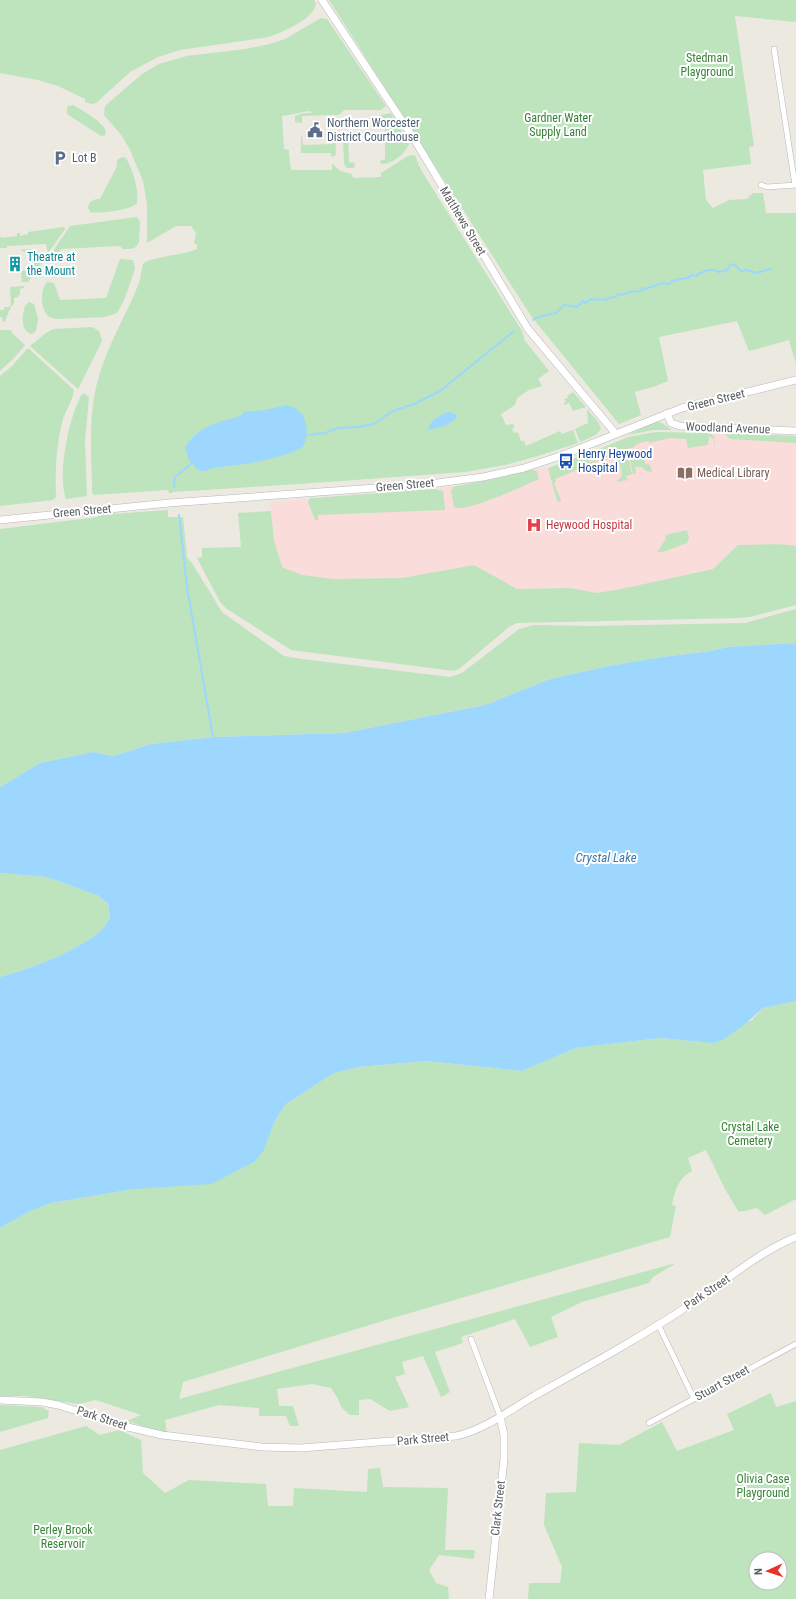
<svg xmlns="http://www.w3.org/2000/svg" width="796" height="1599" font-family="'Roboto Condensed',sans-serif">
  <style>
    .medical { fill: #fadcda }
    .green { fill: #bde4bc; fill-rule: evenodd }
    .water { fill: #9dd7fe }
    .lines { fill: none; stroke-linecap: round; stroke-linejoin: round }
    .stream { stroke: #9dd7fe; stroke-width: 2 }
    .street-casing { stroke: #b3b6bb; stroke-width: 6 }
    .secondary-casing { stroke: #b4b7bd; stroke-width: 8 }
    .street { stroke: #fff; stroke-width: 5 }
    .secondary { stroke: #fff; stroke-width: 7 }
    .labels { text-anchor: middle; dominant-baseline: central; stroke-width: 4; stroke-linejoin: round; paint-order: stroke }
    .park-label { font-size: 12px; fill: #358436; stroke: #fff }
    .service-label { font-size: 12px; fill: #4e5e75; stroke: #fff; text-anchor: start }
    .street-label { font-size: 12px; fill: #595d61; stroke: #fff }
    .culture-label { font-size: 12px; fill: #0d838f; stroke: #fff; text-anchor: start }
    .transit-label { font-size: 12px; fill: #164399; stroke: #fff; text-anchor: start }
    .education-label { font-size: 12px; fill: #785e54; stroke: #fff; text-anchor: start }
    .health-label { font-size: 12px; fill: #be3a42; stroke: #fff; text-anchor: start }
    .water-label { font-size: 13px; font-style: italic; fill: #3c78af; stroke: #fff }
  </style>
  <rect width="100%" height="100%" fill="#ece9e0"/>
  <path class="medical" d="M 709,433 L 796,437 L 796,546 L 774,544 L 759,545 L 738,545 L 713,569 L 621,589 L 597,593 L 570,588 L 517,589 L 474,565 L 402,578 L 334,579 L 302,575 L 282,567 L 274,540 L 270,502 L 434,489 L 468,484 L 527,471 L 549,468 L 586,457 L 646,434 L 697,435 Z"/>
  <path class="green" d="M 0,0 L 314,0 L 316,3 C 315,19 282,32 269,37 L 180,50 L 158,57 L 130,72 L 96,103 L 92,104 L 85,102 L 85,99 L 58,86 L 38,80 L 0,73 Z
    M 329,0 L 796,0 L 796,22 L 735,16 L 754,146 L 749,147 L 751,164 L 703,170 L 706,200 L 713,208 L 729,200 L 747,199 L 753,193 L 763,193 L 766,213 L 796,213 L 796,364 L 789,340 L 749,351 L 737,321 L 659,337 L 668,381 L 653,387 L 635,392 L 641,415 L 619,424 L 531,316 Z
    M 321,18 L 327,19 L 386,106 L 381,110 L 344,110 L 339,115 L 334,115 L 302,116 L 302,123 L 295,122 L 295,116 L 303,113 L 311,113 L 311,111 C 300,112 292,115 282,116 L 284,149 L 289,150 L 289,153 L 291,170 L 332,170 L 332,164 L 333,164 L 340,171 L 352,174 L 353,178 L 381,177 L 381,173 L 408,156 L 415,155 L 421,170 L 522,331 L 525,341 L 549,371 L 538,379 L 542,386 L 529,390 L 517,398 L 515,405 L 501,414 L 506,425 L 513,424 L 515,427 L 512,429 L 514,433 L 518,432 L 521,441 L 524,441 L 526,446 L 560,431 L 562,434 L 573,430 L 578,443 L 538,456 L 505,465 L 465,472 L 299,484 L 172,492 L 172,493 L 169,493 L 168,490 L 94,495 L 92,492 L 92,486 C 91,449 88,410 100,373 C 108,346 123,320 134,295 L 139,283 L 143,264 C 149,257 185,255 197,249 L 197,244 L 194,244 L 196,233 L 191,226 L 176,226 L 147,243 L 147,204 L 143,181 L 130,150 L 122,136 L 104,115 L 105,106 L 142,74 L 159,64 L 187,56 L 245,49 L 270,44 L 285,39 Z
    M 73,105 C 82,110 102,121 106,131 L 105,135 L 101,136 L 67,114 L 67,107 Z
    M 391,113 L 409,144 C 406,153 390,167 380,163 L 380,161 L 385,159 L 385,121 L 381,121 L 379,118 L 381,115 Z
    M 335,131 L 336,154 L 335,156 L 331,157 L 331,153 L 301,153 L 301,136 L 302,136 L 303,145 L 333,144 L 332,132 Z
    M 343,139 L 348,139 L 349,162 L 355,163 L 354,168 L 347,168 L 344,164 Z
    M 122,157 L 126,158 C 133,170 139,189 137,203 C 132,210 99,214 90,212 L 88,208 C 89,201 93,199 100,199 L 117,166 L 117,160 Z
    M 137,217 L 140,222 L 139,242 C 136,250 130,249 123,249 L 120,246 L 61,249 L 59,252 L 51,254 L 70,226 Z
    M 64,227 L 65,229 L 49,252 L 47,250 L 46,244 L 7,246 L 7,248 L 0,248 L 0,236 L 1,238 L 17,236 L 17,233 L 20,233 L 20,236 L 28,234 L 28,232 Z
    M 21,249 L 34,250 L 46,257 L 28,282 L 22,282 L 21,271 L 30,270 L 29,257 Z
    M 120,259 L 133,260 L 135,269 L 124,300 L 117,313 L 105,317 L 57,319 C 54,318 50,318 48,316 C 40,308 40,290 47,282 L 54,283 L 60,300 L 106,298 Z
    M 24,286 L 24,288 L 20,289 L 20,294 L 18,297 L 14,298 L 14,303 L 11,307 L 5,321 L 3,322 L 2,317 L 0,317 L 0,310 L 4,310 L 4,307 L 10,307 L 11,303 L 10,287 Z
    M 29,302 L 34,304 L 38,319 L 36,331 L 32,334 C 20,331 22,315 25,306 Z
    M 92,327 L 99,331 L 102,341 L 78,389 L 30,346 L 46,333 L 53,329 Z
    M 0,330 L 11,330 L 12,333 L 25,345 L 13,359 L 0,371 Z
    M 28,348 L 74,390 C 73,400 66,410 63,419 C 56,445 55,471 56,497 L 53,500 L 0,506 L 0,376 L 11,367 Z
    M 573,392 L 586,407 L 573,411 L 569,403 L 565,405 L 564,403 L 566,402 L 564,399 L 568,398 L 567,396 Z
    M 82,394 L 85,394 L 89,397 L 85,442 L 87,496 L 66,499 C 57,475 69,416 82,394 Z
    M 587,409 L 599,423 L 601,429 L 596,435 L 580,442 L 575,429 L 588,423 Z
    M 656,421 L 662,423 L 672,430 L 653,430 L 628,435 Z
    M 656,432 L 709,433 L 714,436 L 715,445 L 714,445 L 714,439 L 709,436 L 708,445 L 688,448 L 686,439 L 670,438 L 649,443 L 649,441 C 645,441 636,443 633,448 L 626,449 L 622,452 L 615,450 L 591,461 L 585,455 L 628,437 Z
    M 726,433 L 796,436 L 796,443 L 730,439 L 725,434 Z
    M 630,450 L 636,451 L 638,454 L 643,453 L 645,464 L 650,465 L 652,472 L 646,471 L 642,467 L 635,467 L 636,473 L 633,474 L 630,459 L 623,453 Z
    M 617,451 L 629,461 L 632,474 L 626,476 L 628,482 L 626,480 L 618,482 L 616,481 C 628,476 618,461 614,452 Z
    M 613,453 L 616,460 L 614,461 L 612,455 L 555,479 L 556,482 L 554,484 L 561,500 L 560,502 L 557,501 L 548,468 L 584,455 L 585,459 L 591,462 Z
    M 531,470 L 537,471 L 539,479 C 525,485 465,514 454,507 L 451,491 L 453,487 L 503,477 Z
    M 434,489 L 443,491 L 445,510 L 318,515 L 318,520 L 315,520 L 308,502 L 310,498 L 313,498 Z
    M 168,510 L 168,517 L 183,517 L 187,558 L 192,563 L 222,612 L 284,656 L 302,659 L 450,677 L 462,673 L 519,629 L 534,625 L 591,626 L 745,623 L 796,609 L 796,643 L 727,647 L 711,651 L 662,657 L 609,666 L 550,679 L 485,705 L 344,733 L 215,737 L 151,744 L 114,756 L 93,752 L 40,763 L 0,787 L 0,529 L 98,517 L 98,515 Z
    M 271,511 L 274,540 L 282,567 L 302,575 L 334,579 L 402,578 L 474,565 L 517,589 L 570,588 L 597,593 L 621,589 L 713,569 L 738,545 C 758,545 777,543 796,546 L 796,605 L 750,617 L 739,618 L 517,623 L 509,627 L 459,669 L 454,671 L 291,650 L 227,609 L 220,602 L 197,558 L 202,557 L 202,548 L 241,547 L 238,513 Z
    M 687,530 L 689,538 L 687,543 L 663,552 L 657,552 L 666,539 L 665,535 Z
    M 0,873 L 47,877 L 99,896 L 108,904 L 110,917 C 107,923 103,930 97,934 C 70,954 32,968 0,977 Z
    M 796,1001 L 796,1199 L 765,1215 L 757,1208 L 739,1212 L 726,1191 L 706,1150 L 688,1158 L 692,1171 C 678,1178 675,1191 672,1205 L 676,1206 L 670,1237 L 386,1320 L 183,1382 L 179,1399 L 676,1263 L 653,1277 L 649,1283 L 582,1302 L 551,1317 L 558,1337 L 530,1347 L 515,1319 L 461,1337 L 463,1343 L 435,1352 L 450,1392 L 441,1397 L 423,1356 L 402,1362 L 405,1374 L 395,1377 L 409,1407 L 390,1411 L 370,1399 L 359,1400 L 359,1415 L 350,1415 L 342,1408 L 337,1397 L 331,1388 L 312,1384 L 277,1389 L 279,1406 L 293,1406 L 299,1426 L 290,1426 L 286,1416 L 259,1416 L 259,1408 L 219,1405 L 165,1420 L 167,1434 L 127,1421 L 141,1415 L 96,1400 L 78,1404 L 26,1396 L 0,1396 L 0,1228 L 28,1212 L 51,1203 L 134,1189 L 264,1150 L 274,1123 L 279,1114 L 286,1104 L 334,1073 L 359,1067 L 426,1061 L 522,1071 L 576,1048 L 660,1038 L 703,1042 L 752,1020 L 763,1008 Z
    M 771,1393 L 776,1407 L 796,1401 L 796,1599 L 528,1599 L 529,1583 L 560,1583 L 562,1567 L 544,1525 L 546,1493 L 576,1492 L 579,1443 L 619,1445 L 662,1422 L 677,1451 L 734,1430 L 727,1414 ZM 756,1559 L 780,1559 L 780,1583 L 756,1583 Z
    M 0,1405 L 41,1407 L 49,1411 L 48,1418 L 0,1432 Z
    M 86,1426 L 100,1435 L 119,1430 L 141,1440 L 143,1473 L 165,1493 L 189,1480 L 266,1484 L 268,1506 L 293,1506 L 294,1488 L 367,1492 L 368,1469 L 380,1468 L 383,1487 L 448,1488 L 445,1550 L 475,1550 L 474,1559 L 439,1555 L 429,1570 L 436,1583 L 448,1587 L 449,1599 L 0,1599 L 0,1450 Z"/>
  <path class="water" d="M 287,405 C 292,407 297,408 301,413 C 308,421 308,439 303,447 C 279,460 250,463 223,467 C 213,465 206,474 198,470 C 194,468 194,463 189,461 L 185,447 C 199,426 217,422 241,416 L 244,412 C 259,411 273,409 287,405 Z
    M 449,412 L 457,415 L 457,417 C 451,425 439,429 428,429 C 430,421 440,414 449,412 Z
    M 796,643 L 796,1001 L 763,1008 L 744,1025 L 724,1039 L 713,1043 L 660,1038 L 576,1048 L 522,1071 L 426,1061 L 359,1067 L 334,1073 L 286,1104 L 279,1114 L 274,1123 L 264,1150 L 254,1162 L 211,1184 L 134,1189 L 51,1203 L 28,1212 L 0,1228 L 0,977 C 32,968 70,954 97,934 C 103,930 107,923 110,917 L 108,904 L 99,896 L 47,877 L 0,873 L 0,787 L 40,763 L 93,752 L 114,756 L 151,744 L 215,737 L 344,733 L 485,705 L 550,679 L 609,666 L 662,657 L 711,651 L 727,647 Z"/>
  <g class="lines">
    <path class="stream" d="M 533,320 L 538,317 L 556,313 L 564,305 L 577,307 L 583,301 L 586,303 L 591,299 C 598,301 601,298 607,300 L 608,298 L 616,297 L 618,294 L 622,295 L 629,292 L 640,291 L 643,288 L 645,289 L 663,283 L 669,284 L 674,280 C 678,280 684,278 688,278 L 691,275 L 695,276 L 707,270 L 713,270 L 719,272 L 728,270 L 729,266 L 734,264 L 741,271 L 747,270 L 756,273 L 771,269
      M 307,435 L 325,433 L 338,428 L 358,427 L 374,424 L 391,412 L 416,403 L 440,391 L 514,331
      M 174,487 L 175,477 L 192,463
      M 179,515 L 187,587 L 213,737"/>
    <g class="street-casing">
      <path id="street" d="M 774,49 L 795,185
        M 761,185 L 767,187 L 796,185
        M 658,1324 L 694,1399
        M 471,1339 L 500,1416
        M 649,1423 L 796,1344"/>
    </g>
    <g class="secondary-casing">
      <path id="secondary" d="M 322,0 L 414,139 L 528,329 L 616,434
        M 667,413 L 671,423 L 680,426 L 796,431
        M 0,520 L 169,503 L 430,484 L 483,477 L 524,468 L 563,455 L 682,408 L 796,380
        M 0,1400 L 42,1402 L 58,1405 L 128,1427 L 162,1435 L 262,1447 L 301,1448 L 456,1436 C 484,1430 510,1410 534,1396 C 588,1366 643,1336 694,1302 C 727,1280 759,1252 796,1237
        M 489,1599 L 504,1459 L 504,1435 L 500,1416"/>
    </g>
    <use href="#street" class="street"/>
    <use href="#secondary" class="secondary"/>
  </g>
  <defs>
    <g id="civic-bare" transform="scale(1.2)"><path d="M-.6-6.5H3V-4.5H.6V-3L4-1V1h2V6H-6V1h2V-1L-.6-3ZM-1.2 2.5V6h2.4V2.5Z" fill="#5c6f8a" stroke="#fff" stroke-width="2.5" paint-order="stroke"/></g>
    <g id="parking-bare" transform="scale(1.2)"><path d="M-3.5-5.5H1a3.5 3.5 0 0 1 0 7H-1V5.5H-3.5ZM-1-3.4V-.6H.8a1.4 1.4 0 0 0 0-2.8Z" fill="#5c6f8a" stroke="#fff" stroke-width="2.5" paint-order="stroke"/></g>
    <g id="building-bare" transform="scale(1.2)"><path d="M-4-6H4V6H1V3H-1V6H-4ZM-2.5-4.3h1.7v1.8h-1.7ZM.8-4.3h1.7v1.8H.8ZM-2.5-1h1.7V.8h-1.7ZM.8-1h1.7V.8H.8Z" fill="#0f9aa8" stroke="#fff" stroke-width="2.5" paint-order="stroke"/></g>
    <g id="bus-bare" transform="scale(1.2)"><path d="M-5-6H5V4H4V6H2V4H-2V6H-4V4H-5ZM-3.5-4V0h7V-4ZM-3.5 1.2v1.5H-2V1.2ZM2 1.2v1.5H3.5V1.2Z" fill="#1a4fb4" stroke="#fff" stroke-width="2.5" paint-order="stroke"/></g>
    <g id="library-bare" transform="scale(1.2)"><path d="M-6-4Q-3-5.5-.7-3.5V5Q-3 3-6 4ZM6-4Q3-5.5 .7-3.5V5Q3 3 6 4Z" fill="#8d6e63" stroke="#fff" stroke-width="2.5" paint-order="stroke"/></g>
    <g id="hospital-bare" transform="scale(1.2)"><path d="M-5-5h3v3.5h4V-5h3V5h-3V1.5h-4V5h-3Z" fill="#e0444e" stroke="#fff" stroke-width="2.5" paint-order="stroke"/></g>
  </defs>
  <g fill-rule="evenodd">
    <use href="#civic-bare" x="315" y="130"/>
    <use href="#parking-bare" x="60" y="158"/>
    <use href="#building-bare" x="15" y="264"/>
    <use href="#bus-bare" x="566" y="461"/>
    <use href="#library-bare" x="685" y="473"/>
    <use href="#hospital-bare" x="534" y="525"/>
  </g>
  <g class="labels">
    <g class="park-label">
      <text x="707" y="58">Stedman<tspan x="707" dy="14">Playground</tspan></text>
      <text x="558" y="118">Gardner Water<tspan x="558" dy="14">Supply Land</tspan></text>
      <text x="750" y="1127">Crystal Lake<tspan x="750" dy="14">Cemetery</tspan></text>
      <text x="763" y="1479">Olivia Case<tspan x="763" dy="14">Playground</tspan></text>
      <text x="63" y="1530">Perley Brook<tspan x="63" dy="14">Reservoir</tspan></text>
    </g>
    <g class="service-label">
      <text x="327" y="123">Northern Worcester<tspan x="327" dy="14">District Courthouse</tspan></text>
      <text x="72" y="158">Lot B</text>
    </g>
    <g class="street-label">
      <text transform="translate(463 221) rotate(59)">Matthews Street</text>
      <text transform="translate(716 400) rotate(-14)">Green Street</text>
      <text transform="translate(728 428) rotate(2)">Woodland Avenue</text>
      <text transform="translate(405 485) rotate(-5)">Green Street</text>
      <text transform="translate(82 511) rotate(-5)">Green Street</text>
      <text transform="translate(707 1292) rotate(-34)">Park Street</text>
      <text transform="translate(722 1383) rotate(-29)">Stuart Street</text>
      <text transform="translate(102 1418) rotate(18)">Park Street</text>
      <text transform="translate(423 1439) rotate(-5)">Park Street</text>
      <text transform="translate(498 1508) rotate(-84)">Clark Street</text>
    </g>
    <g class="culture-label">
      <text x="27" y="257">Theatre at<tspan x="27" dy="14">the Mount</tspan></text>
    </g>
    <g class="transit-label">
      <text x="578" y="454">Henry Heywood<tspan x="578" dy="14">Hospital</tspan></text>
    </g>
    <g class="education-label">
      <text x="697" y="473">Medical Library</text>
    </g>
    <g class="health-label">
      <text x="546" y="525">Heywood Hospital</text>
    </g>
    <g class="water-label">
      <text x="606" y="857">Crystal Lake</text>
    </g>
  </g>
  <g transform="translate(768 1571) rotate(267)"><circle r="19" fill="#ffffff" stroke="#bdbec0"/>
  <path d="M0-3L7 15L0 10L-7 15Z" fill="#e7332b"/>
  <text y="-6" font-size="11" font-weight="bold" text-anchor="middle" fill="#595d61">N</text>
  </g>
</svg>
